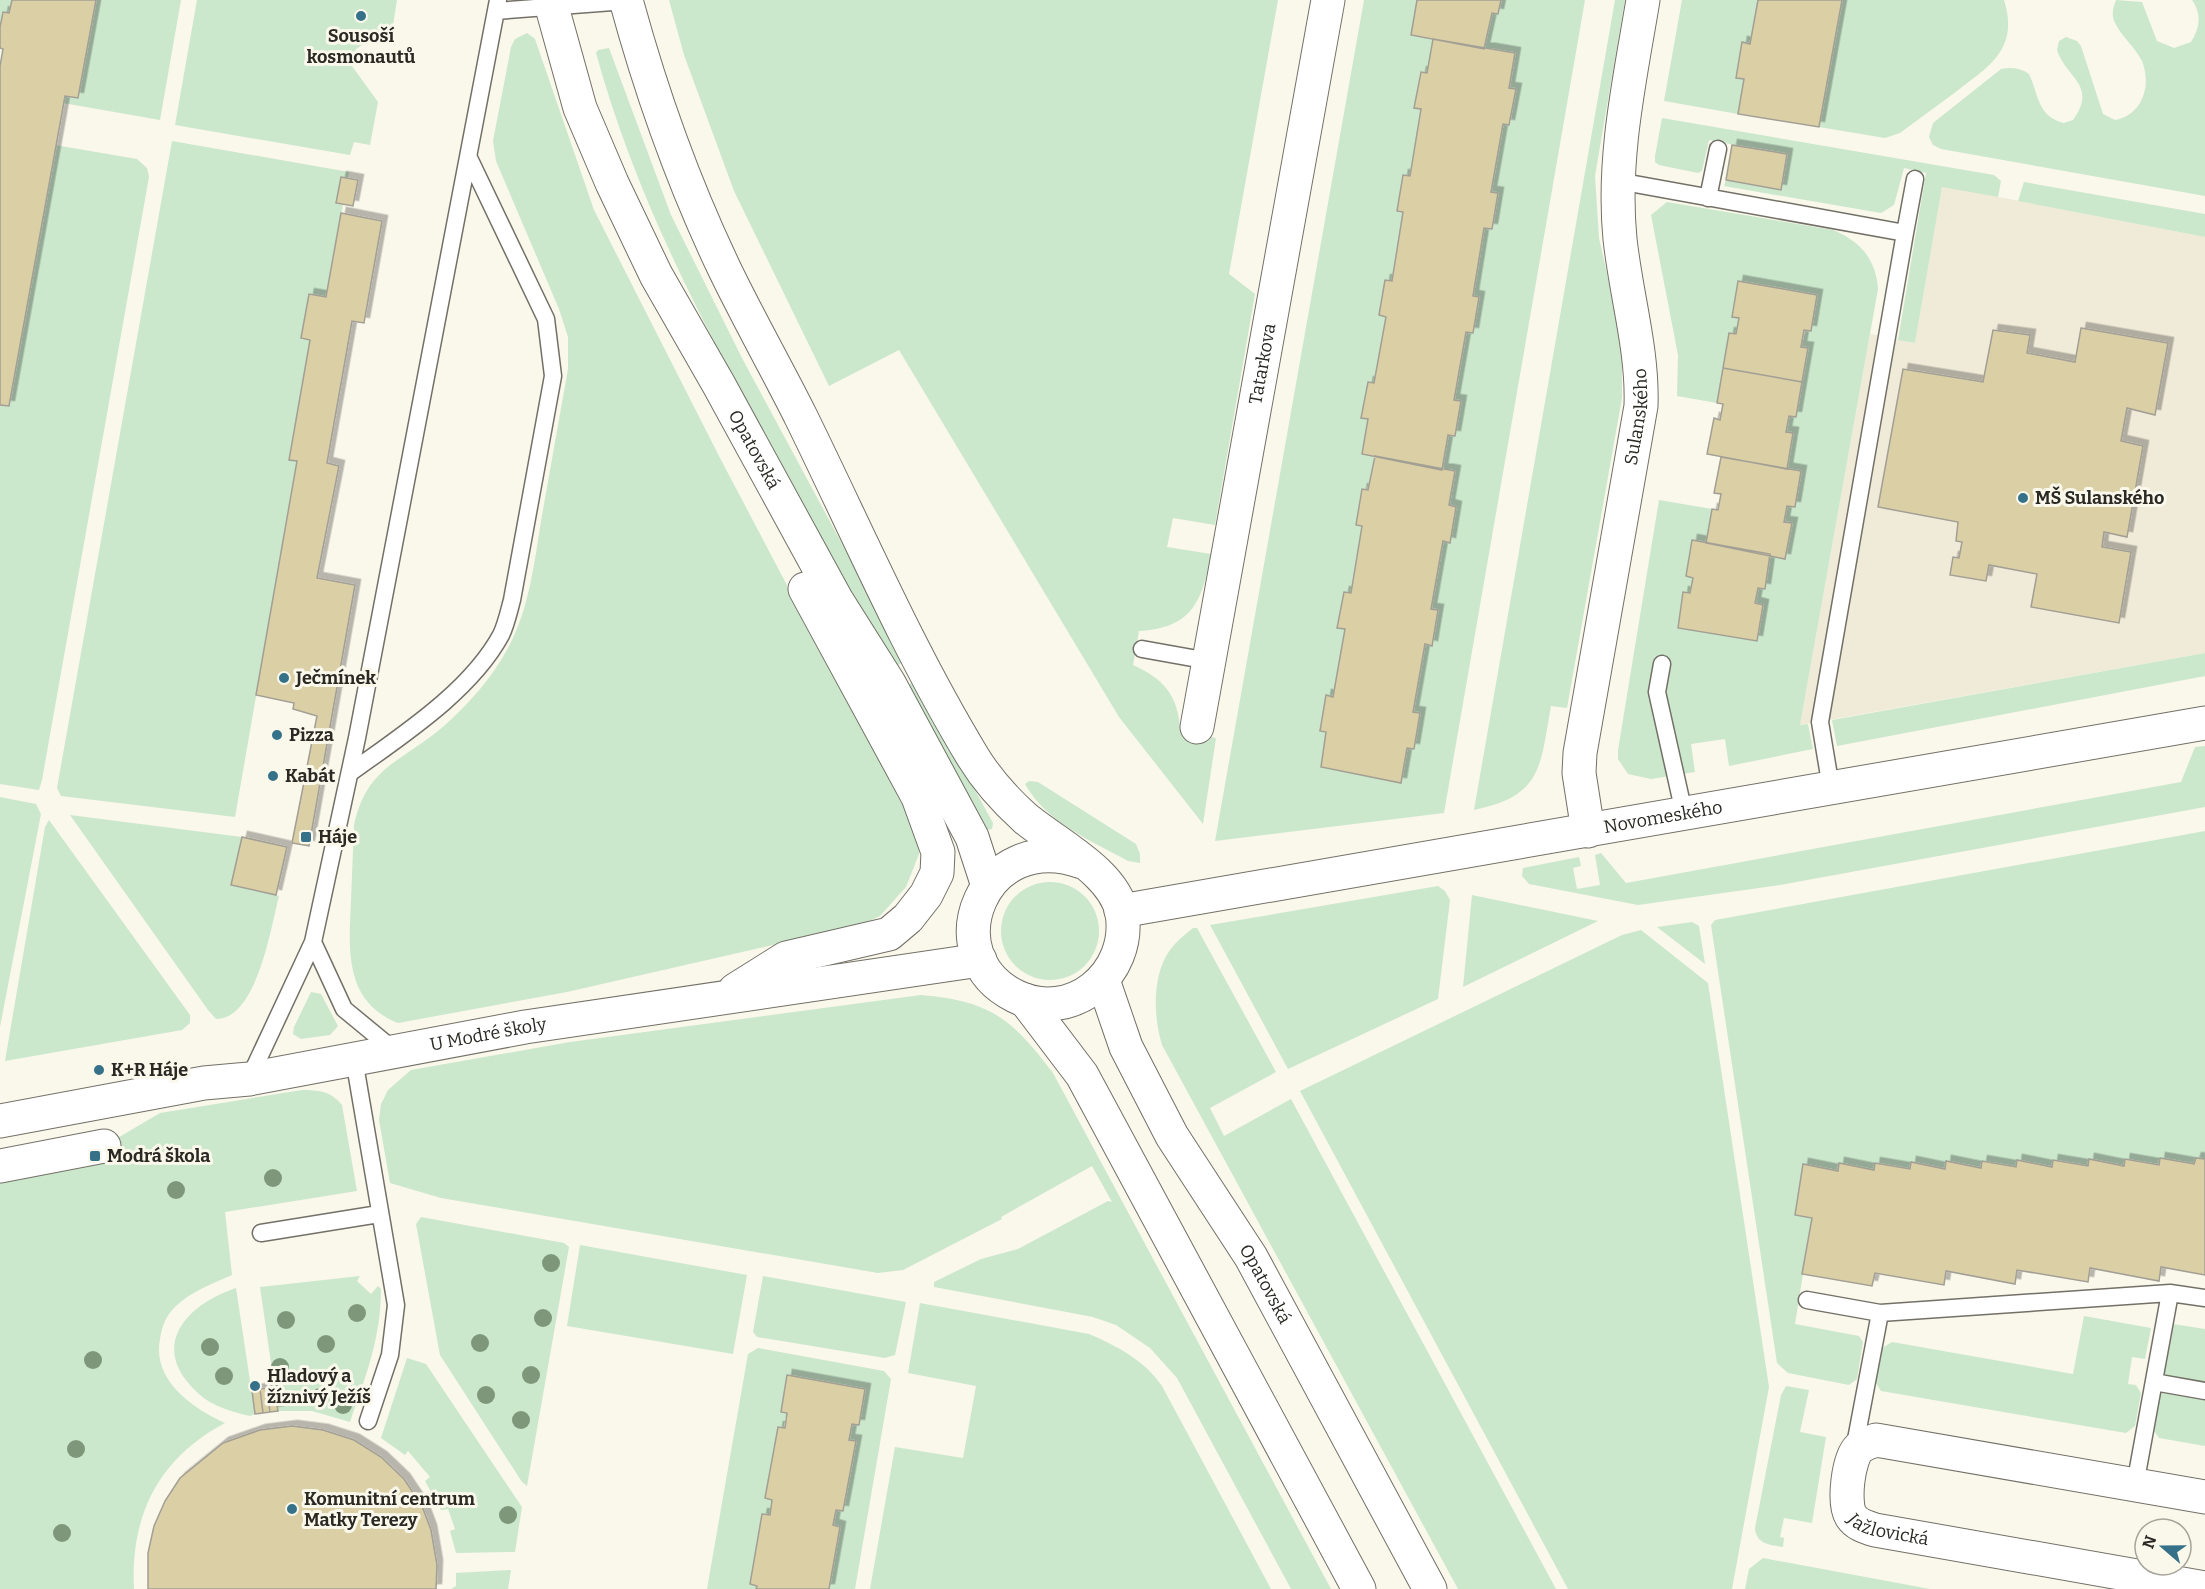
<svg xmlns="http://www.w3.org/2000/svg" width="2205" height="1589" font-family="Bitter,serif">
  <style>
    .built { fill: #f0ebd9 }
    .green { fill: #cbe8cc }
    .building { fill: #dbcfa6; stroke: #a29f95; stroke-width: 1.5; filter: url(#shadow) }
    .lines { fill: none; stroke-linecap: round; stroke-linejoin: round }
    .lane-casing { stroke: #737067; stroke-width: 19 }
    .street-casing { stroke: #737067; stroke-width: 35 }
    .secondary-casing { stroke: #737067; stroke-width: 35 }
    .lane { stroke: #fff; stroke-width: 16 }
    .street { stroke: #fff; stroke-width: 33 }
    .secondary { stroke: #fff; stroke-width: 33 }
    .tree { fill: #7e977b }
    .poi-dot { fill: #357289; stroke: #faf7eb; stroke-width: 2 }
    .labels { text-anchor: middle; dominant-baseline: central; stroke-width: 6; stroke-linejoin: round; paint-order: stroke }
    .poi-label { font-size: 18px; font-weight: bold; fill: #2a2924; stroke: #faf7eb; text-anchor: start }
    .street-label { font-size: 18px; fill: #2a2924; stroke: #faf7eb }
  </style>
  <defs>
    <filter id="shadow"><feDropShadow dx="5.5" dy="-5.5" stdDeviation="0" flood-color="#0004"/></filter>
  </defs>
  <rect width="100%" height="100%" fill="#faf7eb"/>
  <path class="built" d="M 1942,186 L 2205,237 L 2205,653 L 1800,725 L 1870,334 L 1915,343 Z"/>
  <path class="green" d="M 0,0 L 12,0 L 9,13 L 3,12 L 0,27 Z
    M 96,0 L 181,0 L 160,120 L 63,103 L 65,96 L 78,98 Z
    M 197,0 L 397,0 L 393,25 L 356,49 L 352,66 L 378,102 L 370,145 L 354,142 L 350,155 L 175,125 Z
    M 669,0 L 1278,0 L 1229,274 L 1255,294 L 1215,525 L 1173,518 L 1167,547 L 1211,554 C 1202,601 1193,628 1139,631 L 1133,665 C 1163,678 1179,696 1180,731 L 1216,738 L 1203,824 L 1119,717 L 899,350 L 829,386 L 734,191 L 684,55 Z
    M 1364,0 L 1417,0 L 1411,35 L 1433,39 L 1427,73 L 1420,73 L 1414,108 L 1421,109 L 1410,176 L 1403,176 L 1397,211 L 1403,212 L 1392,281 L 1385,280 L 1379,315 L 1386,317 L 1374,383 L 1368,383 L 1362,418 L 1368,419 L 1375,456 L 1368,490 L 1362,490 L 1356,525 L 1362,526 L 1351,593 L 1344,592 L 1338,628 L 1345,629 L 1333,697 L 1326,696 L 1320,731 L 1326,732 L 1321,767 L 1401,782 L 1407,748 L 1414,749 L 1420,713 L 1413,712 L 1425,644 L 1431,645 L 1438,610 L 1431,609 L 1443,541 L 1449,543 L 1456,507 L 1449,505 L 1455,471 L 1442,470 L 1448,435 L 1455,436 L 1461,401 L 1454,400 L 1466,332 L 1473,333 L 1479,298 L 1473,296 L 1484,228 L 1492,229 L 1498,193 L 1491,192 L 1503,124 L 1510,125 L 1516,89 L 1509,88 L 1515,53 L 1484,48 L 1492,13 L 1498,14 L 1501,0 L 1585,0 L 1444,813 L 1215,841 Z
    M 1615,0 L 1625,0 L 1595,176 L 1599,238 L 1622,341 L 1622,398 L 1567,708 L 1551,706 C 1540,766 1543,796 1474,810 Z
    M 1682,0 L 1758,0 L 1750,44 L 1742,43 L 1736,78 L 1744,79 L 1738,114 L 1664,101 Z
    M 1842,0 L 2004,0 C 2019,48 1991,65 1957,91 C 1938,105 1919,119 1900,133 L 1885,138 L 1819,127 Z
    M 2116,0 L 2142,2 L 2157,41 L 2174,48 L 2191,42 C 2200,28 2202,14 2192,0 L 2205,0 L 2205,196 L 1941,149 L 1933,145 L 1929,137 L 1933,123 L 2001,69 C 2011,67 2021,68 2029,74 C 2039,95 2037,116 2064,123 L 2073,120 C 2098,85 2066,78 2057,50 L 2059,41 L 2066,37 L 2077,41 L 2081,46 L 2103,114 L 2115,120 C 2142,115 2152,86 2142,61 C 2135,47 2122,37 2115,23 C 2111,15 2113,8 2116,0 Z
    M 527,33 L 535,39 L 594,210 L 720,458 L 849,703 L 908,804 L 918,832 L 919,854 L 906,887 L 880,916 L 860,925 L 567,992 L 398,1023 C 343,1001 349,948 351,900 C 352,875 353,850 354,825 C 367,765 403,762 445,725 C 469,704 493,676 508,648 C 529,609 534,565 541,521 C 550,470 559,420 568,369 L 568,337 L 559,309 L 496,161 L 493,141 L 511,47 L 515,39 Z
    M 609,48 L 671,215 L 742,358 L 905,661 L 893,668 C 853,601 817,530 779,462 C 706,330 636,199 596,53 L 598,50 Z
    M 1662,118 L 1994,175 L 2001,181 L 1998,197 L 1942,187 L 1915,343 L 1898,340 L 1926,173 L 1904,168 L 1894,205 L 1881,213 L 1724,186 L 1726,180 L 1780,190 L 1787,155 L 1709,140 L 1702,171 L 1698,173 L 1659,165 L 1655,162 L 1655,156 Z
    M 172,141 L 349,172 L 348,178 L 341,177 L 336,202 L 343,205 L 326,297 L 309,294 L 301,338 L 310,340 L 289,459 L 297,461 L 235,817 L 61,796 L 57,788 Z
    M 55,145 L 137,159 L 147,168 L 149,177 L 42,780 L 39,790 L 0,784 L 0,405 L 9,406 Z
    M 2024,182 L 2205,214 L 2205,237 L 2018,201 Z
    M 1667,202 L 1833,230 C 1860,241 1876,259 1878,289 L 1800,725 L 1808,724 L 1813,749 L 1729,766 L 1725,739 L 1691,744 L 1695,772 L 1651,779 L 1628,774 L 1618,759 L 1618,750 L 1659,500 L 1712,509 L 1706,543 L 1686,576 L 1693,578 L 1690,593 L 1683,592 L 1678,628 L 1757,641 L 1763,605 L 1755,603 L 1758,588 L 1765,588 L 1770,554 L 1785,558 L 1792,523 L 1784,522 L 1787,506 L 1795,507 L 1787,469 L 1792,433 L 1786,432 L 1789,416 L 1796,417 L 1808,348 L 1801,347 L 1817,295 L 1738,281 L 1732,317 L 1739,318 L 1736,334 L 1729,333 L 1717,403 L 1677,396 L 1678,355 L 1651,215 Z
    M 2205,653 L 2205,676 L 1837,746 L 1832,720 Z
    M 915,681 L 993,823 L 992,829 L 987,830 L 906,686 Z
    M 2205,746 L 2205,807 L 1780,885 L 1638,905 L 1529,884 L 1522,876 L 1523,868 L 1579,857 L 1581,866 L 1573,868 L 1577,889 L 1600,885 L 1595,855 L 1601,853 L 1626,883 L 2181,782 L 2195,747 Z
    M 1029,781 L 1038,782 L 1136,844 L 1140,854 L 1140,863 L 1128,861 C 1090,840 1047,823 1025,784 Z
    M 0,797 L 36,804 L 41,814 L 0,1027 Z
    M 70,815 L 242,837 L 231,885 L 279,896 C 271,927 257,1019 216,1019 L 208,1010 Z
    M 49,820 L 190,1015 L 190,1023 L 182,1030 L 5,1061 L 45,827 Z
    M 2205,831 L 2205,1159 L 2196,1158 L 2194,1164 L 2159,1165 L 2125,1159 L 2124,1166 L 2090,1160 L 2088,1166 L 2054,1160 L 2052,1167 L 2018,1160 L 2016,1167 L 1982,1162 L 1981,1168 L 1946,1162 L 1945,1169 L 1911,1162 L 1910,1169 L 1875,1163 L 1874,1170 L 1840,1163 L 1838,1171 L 1803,1164 L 1795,1214 L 1812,1218 L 1795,1324 L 1859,1336 L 1863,1342 L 1857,1379 L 1849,1385 L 1788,1373 L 1777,1363 L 1711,925 L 1715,920 Z
    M1001 931a49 49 0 1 1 98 0a49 49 0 1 1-98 0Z
    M 1438,886 L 1445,891 L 1450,900 L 1438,999 L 1288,1069 L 1210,925 Z
    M 1472,895 L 1598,921 L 1463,987 Z
    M 1692,922 L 1699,926 L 1705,964 L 1657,927 Z
    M 1193,928 L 1197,928 L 1276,1072 L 1210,1108 L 1224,1136 L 1291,1099 L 1556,1589 L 1458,1589 L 1162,1045 C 1153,1015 1151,969 1175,944 C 1180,938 1187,933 1193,928 Z
    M 1641,930 L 1708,983 L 1769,1387 L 1732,1589 L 1568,1589 L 1300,1091 L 1622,935 Z
    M 311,992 L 321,994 L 338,1026 L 330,1035 L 301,1039 L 293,1034 L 294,1027 Z
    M 921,995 C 991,1001 1012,1019 1053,1073 L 1331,1589 L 1291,1589 L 1177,1378 L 1150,1348 L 1116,1325 L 1093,1317 L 934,1287 L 934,1282 L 981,1259 L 1018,1249 L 1108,1201 L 1112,1202 L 1092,1166 L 1001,1217 L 1002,1219 L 903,1270 L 878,1273 L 441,1198 L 390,1183 L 379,1120 L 381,1104 L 388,1090 L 411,1070 L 570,1042 Z
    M 302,1090 C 318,1090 331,1091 342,1105 L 357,1191 L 225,1212 L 232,1275 C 212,1284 192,1291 176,1306 C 166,1315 162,1326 160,1339 C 152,1380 192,1408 225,1423 C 159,1458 130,1515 134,1589 L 0,1589 L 0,1166 L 104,1146 L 160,1113 Z
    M 421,1217 L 564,1243 L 569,1247 L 527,1486 L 522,1482 L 440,1355 L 416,1224 Z
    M 580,1245 L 747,1275 L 733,1354 L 567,1326 Z
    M 360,1276 L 357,1281 L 371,1294 L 378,1286 L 381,1289 C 381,1338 366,1375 350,1422 L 312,1411 L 278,1411 L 260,1287 Z
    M 763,1276 L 906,1302 L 895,1355 L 885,1358 L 757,1337 L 753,1332 Z
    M 236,1288 L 255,1414 L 250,1416 C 232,1412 212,1406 199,1394 C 147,1348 185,1305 236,1288 Z
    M 920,1303 L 1089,1334 C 1117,1346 1144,1360 1162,1386 L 1271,1589 L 870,1589 L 895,1447 L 963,1458 L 976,1386 L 908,1373 Z
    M 2084,1316 L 2151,1328 L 2145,1359 L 2132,1357 L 2128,1384 L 2136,1385 L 2141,1393 L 2135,1426 L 2126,1433 L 1881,1391 L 1876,1383 L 1882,1348 L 1892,1342 L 2073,1374 Z
    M 2173,1324 L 2205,1329 L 2205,1383 L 2164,1376 Z
    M 758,1348 L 884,1371 L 891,1379 L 855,1589 L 829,1589 L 840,1527 L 833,1525 L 836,1510 L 843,1511 L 856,1441 L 849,1440 L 852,1424 L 859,1425 L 787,1376 L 781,1411 L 787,1413 L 765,1498 L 772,1500 L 770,1515 L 762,1514 L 750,1584 L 757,1586 L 756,1589 L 707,1589 L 748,1354 Z
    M 407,1358 L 426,1364 L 522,1507 L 515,1552 L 456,1553 L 450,1531 L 455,1529 L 448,1509 L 441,1510 L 425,1481 L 430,1477 L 408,1451 L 405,1455 L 381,1438 Z
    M 1786,1386 L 1809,1390 L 1800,1432 L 1826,1437 L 1812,1523 L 1784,1518 L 1780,1537 L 1784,1538 L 1783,1547 C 1770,1545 1756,1544 1755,1528 L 1781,1395 Z
    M 2166,1390 L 2205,1397 L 2205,1446 L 2159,1438 L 2154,1431 L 2160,1394 Z
    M 1763,1558 L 1930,1589 L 1745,1589 L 1749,1569 Z
    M 511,1570 L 508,1589 L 451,1589 L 456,1586 L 456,1573 Z"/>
  <path class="building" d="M 12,0 L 96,0 L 78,98 L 65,96 L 9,406 L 0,405 L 0,66 L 3,49 L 0,48 L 0,27 L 3,12 L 9,13 Z
    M 1417,0 L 1501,0 L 1498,14 L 1492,13 L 1484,49 L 1411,35 Z
    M 1758,0 L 1842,0 L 1819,127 L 1738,114 L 1744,79 L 1736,78 L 1742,42 L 1750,44 Z
    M 1433,39 L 1515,53 L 1509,88 L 1516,89 L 1509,125 L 1503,124 L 1491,192 L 1498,193 L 1492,229 L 1484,228 L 1473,296 L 1479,297 L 1473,333 L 1466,332 L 1454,400 L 1461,401 L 1455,436 L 1448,435 L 1442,470 L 1362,454 L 1368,419 L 1361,418 L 1368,382 L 1374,383 L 1386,317 L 1379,315 L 1385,280 L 1392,281 L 1403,212 L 1397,211 L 1403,175 L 1410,176 L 1421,109 L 1414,108 L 1421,72 L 1427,73 Z
    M 1732,145 L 1787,154 L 1781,190 L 1726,180 Z
    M 341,177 L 358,180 L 353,206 L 336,203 Z
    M 341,213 L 382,221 L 364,323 L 352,321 L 327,463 L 339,466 L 317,578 L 355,585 L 309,846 L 292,843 L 317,716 L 293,709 L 294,703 L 256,695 L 297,461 L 289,460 L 310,340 L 301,338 L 309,294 L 326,297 Z
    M 1738,281 L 1817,295 L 1811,331 L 1804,330 L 1801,347 L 1808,348 L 1802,382 L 1723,368 L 1729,333 L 1736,334 L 1739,318 L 1732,317 Z
    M 2081,328 L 2168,343 L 2155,415 L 2127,408 L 2121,441 L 2143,446 L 2127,537 L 2104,532 L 2102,547 L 2131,552 L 2119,623 L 2031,607 L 2037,574 L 1989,565 L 1986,581 L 1950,575 L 1953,557 L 1959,558 L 1962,542 L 1956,541 L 1958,522 L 1878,507 L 1903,369 L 1983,382 L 1993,330 L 2030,335 L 2027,353 L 2075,362 Z
    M 1723,368 L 1802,382 L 1796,417 L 1789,416 L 1786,432 L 1793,433 L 1787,469 L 1707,454 L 1714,418 L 1720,420 L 1723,404 L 1717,403 Z
    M 1375,456 L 1455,471 L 1449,505 L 1456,507 L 1450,543 L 1443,541 L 1431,609 L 1438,610 L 1432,646 L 1425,644 L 1413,712 L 1420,713 L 1414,749 L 1407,748 L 1401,783 L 1321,767 L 1326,732 L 1320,731 L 1326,695 L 1333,697 L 1345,629 L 1337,628 L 1344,592 L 1351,593 L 1362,526 L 1356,525 L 1362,489 L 1368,490 Z
    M 1721,457 L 1801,471 L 1795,507 L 1787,506 L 1784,522 L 1792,523 L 1785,559 L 1706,543 L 1712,509 L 1718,510 L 1721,494 L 1714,493 Z
    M 1692,540 L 1770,554 L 1765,589 L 1758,588 L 1755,603 L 1763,605 L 1757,641 L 1678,628 L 1683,592 L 1690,593 L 1693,578 L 1686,576 Z
    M 242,837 L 287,847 L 276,895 L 231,885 Z
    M 2160,1158 L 2194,1164 L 2196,1158 L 2205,1159 L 2205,1275 L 2161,1267 L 2159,1281 L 2090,1268 L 2088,1282 L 2017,1270 L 2015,1284 L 1946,1271 L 1944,1285 L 1875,1273 L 1872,1286 L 1802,1274 L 1812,1218 L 1795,1215 L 1803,1164 L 1838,1171 L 1839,1163 L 1874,1170 L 1875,1163 L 1910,1169 L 1911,1162 L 1945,1169 L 1946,1161 L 1981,1168 L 1982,1161 L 2016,1167 L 2017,1160 L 2052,1167 L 2053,1160 L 2088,1166 L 2089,1159 L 2124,1166 L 2125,1159 L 2159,1165 Z
    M 787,1375 L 865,1389 L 859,1425 L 852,1424 L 849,1440 L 856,1441 L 843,1511 L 836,1510 L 833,1525 L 840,1527 L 829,1589 L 756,1589 L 757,1586 L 750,1584 L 762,1514 L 770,1515 L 772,1500 L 765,1498 L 778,1427 L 785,1428 L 787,1413 L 781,1412 Z
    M 274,1387 L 278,1411 L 270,1412 L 267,1388 Z
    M 267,1388 L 270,1412 L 263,1413 L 260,1389 Z
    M 260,1389 L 263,1413 L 255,1414 L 252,1391 Z
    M 292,1426 L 323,1430 L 354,1440 L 381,1457 L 404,1479 L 422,1506 L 431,1530 L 437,1565 L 436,1589 L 148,1589 L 148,1553 L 154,1526 L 165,1501 L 180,1478 L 223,1443 L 260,1430 Z"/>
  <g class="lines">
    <g class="lane-casing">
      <path id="lane" d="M 496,11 L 626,1
        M 1618,181 L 1905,233 L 1820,722 L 1831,788
        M 1708,198 L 1718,149
        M 1905,233 L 1915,179
        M 1142,649 L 1209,661
        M 1662,664 L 1657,692 L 1684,813
        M 350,773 C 401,736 470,692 501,635 C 506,625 509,611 512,600 L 553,376 L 546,319 L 469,158
        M 313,942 L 344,1009 L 395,1051
        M 354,1059 L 396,1305 L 390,1355 L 368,1421
        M 249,1079 L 313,942 L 357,738 L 498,0
        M 261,1233 L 379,1214
        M 1807,1300 L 1880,1313 L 2170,1293 L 2205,1298
        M 2154,1382 L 2205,1391
        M 1854,1450 L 1880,1313
        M 2135,1485 L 2170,1293"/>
    </g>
    <g class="street-casing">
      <g id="street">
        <path id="s1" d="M 1197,727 L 1328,0"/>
        <path id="s2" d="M 1588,831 L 1579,773 L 1580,753 L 1641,406 C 1643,350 1626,295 1620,239 C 1612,158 1630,79 1643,0"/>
        <path id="s3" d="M 1121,911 L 2205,723"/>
        <path d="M 0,1166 L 104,1146"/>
        <path id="s4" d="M 2205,1497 L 1876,1440 C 1870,1442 1864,1444 1859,1448 C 1848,1459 1843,1503 1851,1516 C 1856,1524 1865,1527 1875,1530 L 2205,1588"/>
      </g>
    </g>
    <g class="secondary-casing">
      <g id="secondary">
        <path id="s5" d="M 550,0 L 580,108 L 612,183 L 656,275 L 719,385 L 836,599 L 889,683 L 972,837 L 988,886"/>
        <path d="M 626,0 C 651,92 683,182 724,268 C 748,318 776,367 801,417 C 857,531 907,648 973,757 C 987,780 1005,800 1025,818 C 1056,844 1114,872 1122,913 C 1132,974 1071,1024 1015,996 C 932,955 983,826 1082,862"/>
        <path id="s6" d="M 1103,980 L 1126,1047 L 1172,1136 L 1251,1257 L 1430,1589"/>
        <path d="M 735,990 L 786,958 L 889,934 L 908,918 L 926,895 L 937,873 L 938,852 L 918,797 L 805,589"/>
        <path d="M 1025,1000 L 1082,1075 L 1359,1589"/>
        <path id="s7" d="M 0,1121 L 204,1083 L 249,1079 L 525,1027 L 980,960"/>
      </g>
    </g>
    <use href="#lane" class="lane"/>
    <use href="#street" class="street"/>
    <use href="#secondary" class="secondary"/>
  </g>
  <g class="tree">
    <circle cx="273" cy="1178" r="9"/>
    <circle cx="176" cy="1190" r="9"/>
    <circle cx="551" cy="1263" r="9"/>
    <circle cx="357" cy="1313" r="9"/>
    <circle cx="543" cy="1318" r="9"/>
    <circle cx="286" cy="1320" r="9"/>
    <circle cx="480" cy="1343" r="9"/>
    <circle cx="326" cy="1344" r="9"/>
    <circle cx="210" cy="1347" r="9"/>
    <circle cx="93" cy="1360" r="9"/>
    <circle cx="280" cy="1367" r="9"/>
    <circle cx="531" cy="1375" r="9"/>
    <circle cx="224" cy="1376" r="9"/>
    <circle cx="486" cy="1395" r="9"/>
    <circle cx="320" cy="1397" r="9"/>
    <circle cx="343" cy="1405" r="9"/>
    <circle cx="521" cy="1420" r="9"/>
    <circle cx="76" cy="1449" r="9"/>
    <circle cx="508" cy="1515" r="9"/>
    <circle cx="62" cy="1533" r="9"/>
  </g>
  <g class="poi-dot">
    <circle cx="361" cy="16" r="6"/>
    <circle cx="2023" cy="498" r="6"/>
    <circle cx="284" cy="678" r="6"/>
    <circle cx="277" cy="735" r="6"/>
    <circle cx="273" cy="776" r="6"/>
    <rect x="300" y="831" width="12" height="12" rx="3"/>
    <circle cx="99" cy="1070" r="6"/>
    <rect x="89" y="1150" width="12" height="12" rx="3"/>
    <circle cx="255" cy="1386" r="6"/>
    <circle cx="292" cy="1509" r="6"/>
  </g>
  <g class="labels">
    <g class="poi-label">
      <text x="361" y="36" text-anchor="middle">Sousoší<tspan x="361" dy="21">kosmonautů</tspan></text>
      <text x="2035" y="498">MŠ Sulanského</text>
      <text x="296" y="678">Ječmínek</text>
      <text x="289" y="735">Pizza</text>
      <text x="285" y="776">Kabát</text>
      <text x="318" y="837">Háje</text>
      <text x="111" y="1070">K+R Háje</text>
      <text x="107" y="1156">Modrá škola</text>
      <text x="267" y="1376">Hladový a<tspan x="267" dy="21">žíznivý Ježíš</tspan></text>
      <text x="304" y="1499">Komunitní centrum<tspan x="304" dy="21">Matky Terezy</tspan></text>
    </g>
    <g class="street-label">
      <text stroke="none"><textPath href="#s1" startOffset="369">Tatarkova</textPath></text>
      <text stroke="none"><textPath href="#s2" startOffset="420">Sulanského</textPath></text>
      <text stroke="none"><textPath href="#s5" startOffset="496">Opatovská</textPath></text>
      <text stroke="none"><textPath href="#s3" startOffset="550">Novomeského</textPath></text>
      <text stroke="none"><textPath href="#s7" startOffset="496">U Modré školy</textPath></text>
      <text stroke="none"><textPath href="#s6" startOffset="346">Opatovská</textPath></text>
      <text stroke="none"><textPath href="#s4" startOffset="465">Jažlovická</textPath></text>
    </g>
  </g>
  <g transform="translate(2163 1547) rotate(290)"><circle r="28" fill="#faf7eb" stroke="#a7a59b" stroke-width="1.5"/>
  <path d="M0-4.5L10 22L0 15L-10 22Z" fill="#357289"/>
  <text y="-9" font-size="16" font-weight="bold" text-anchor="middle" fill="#2a2924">N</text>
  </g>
</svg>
